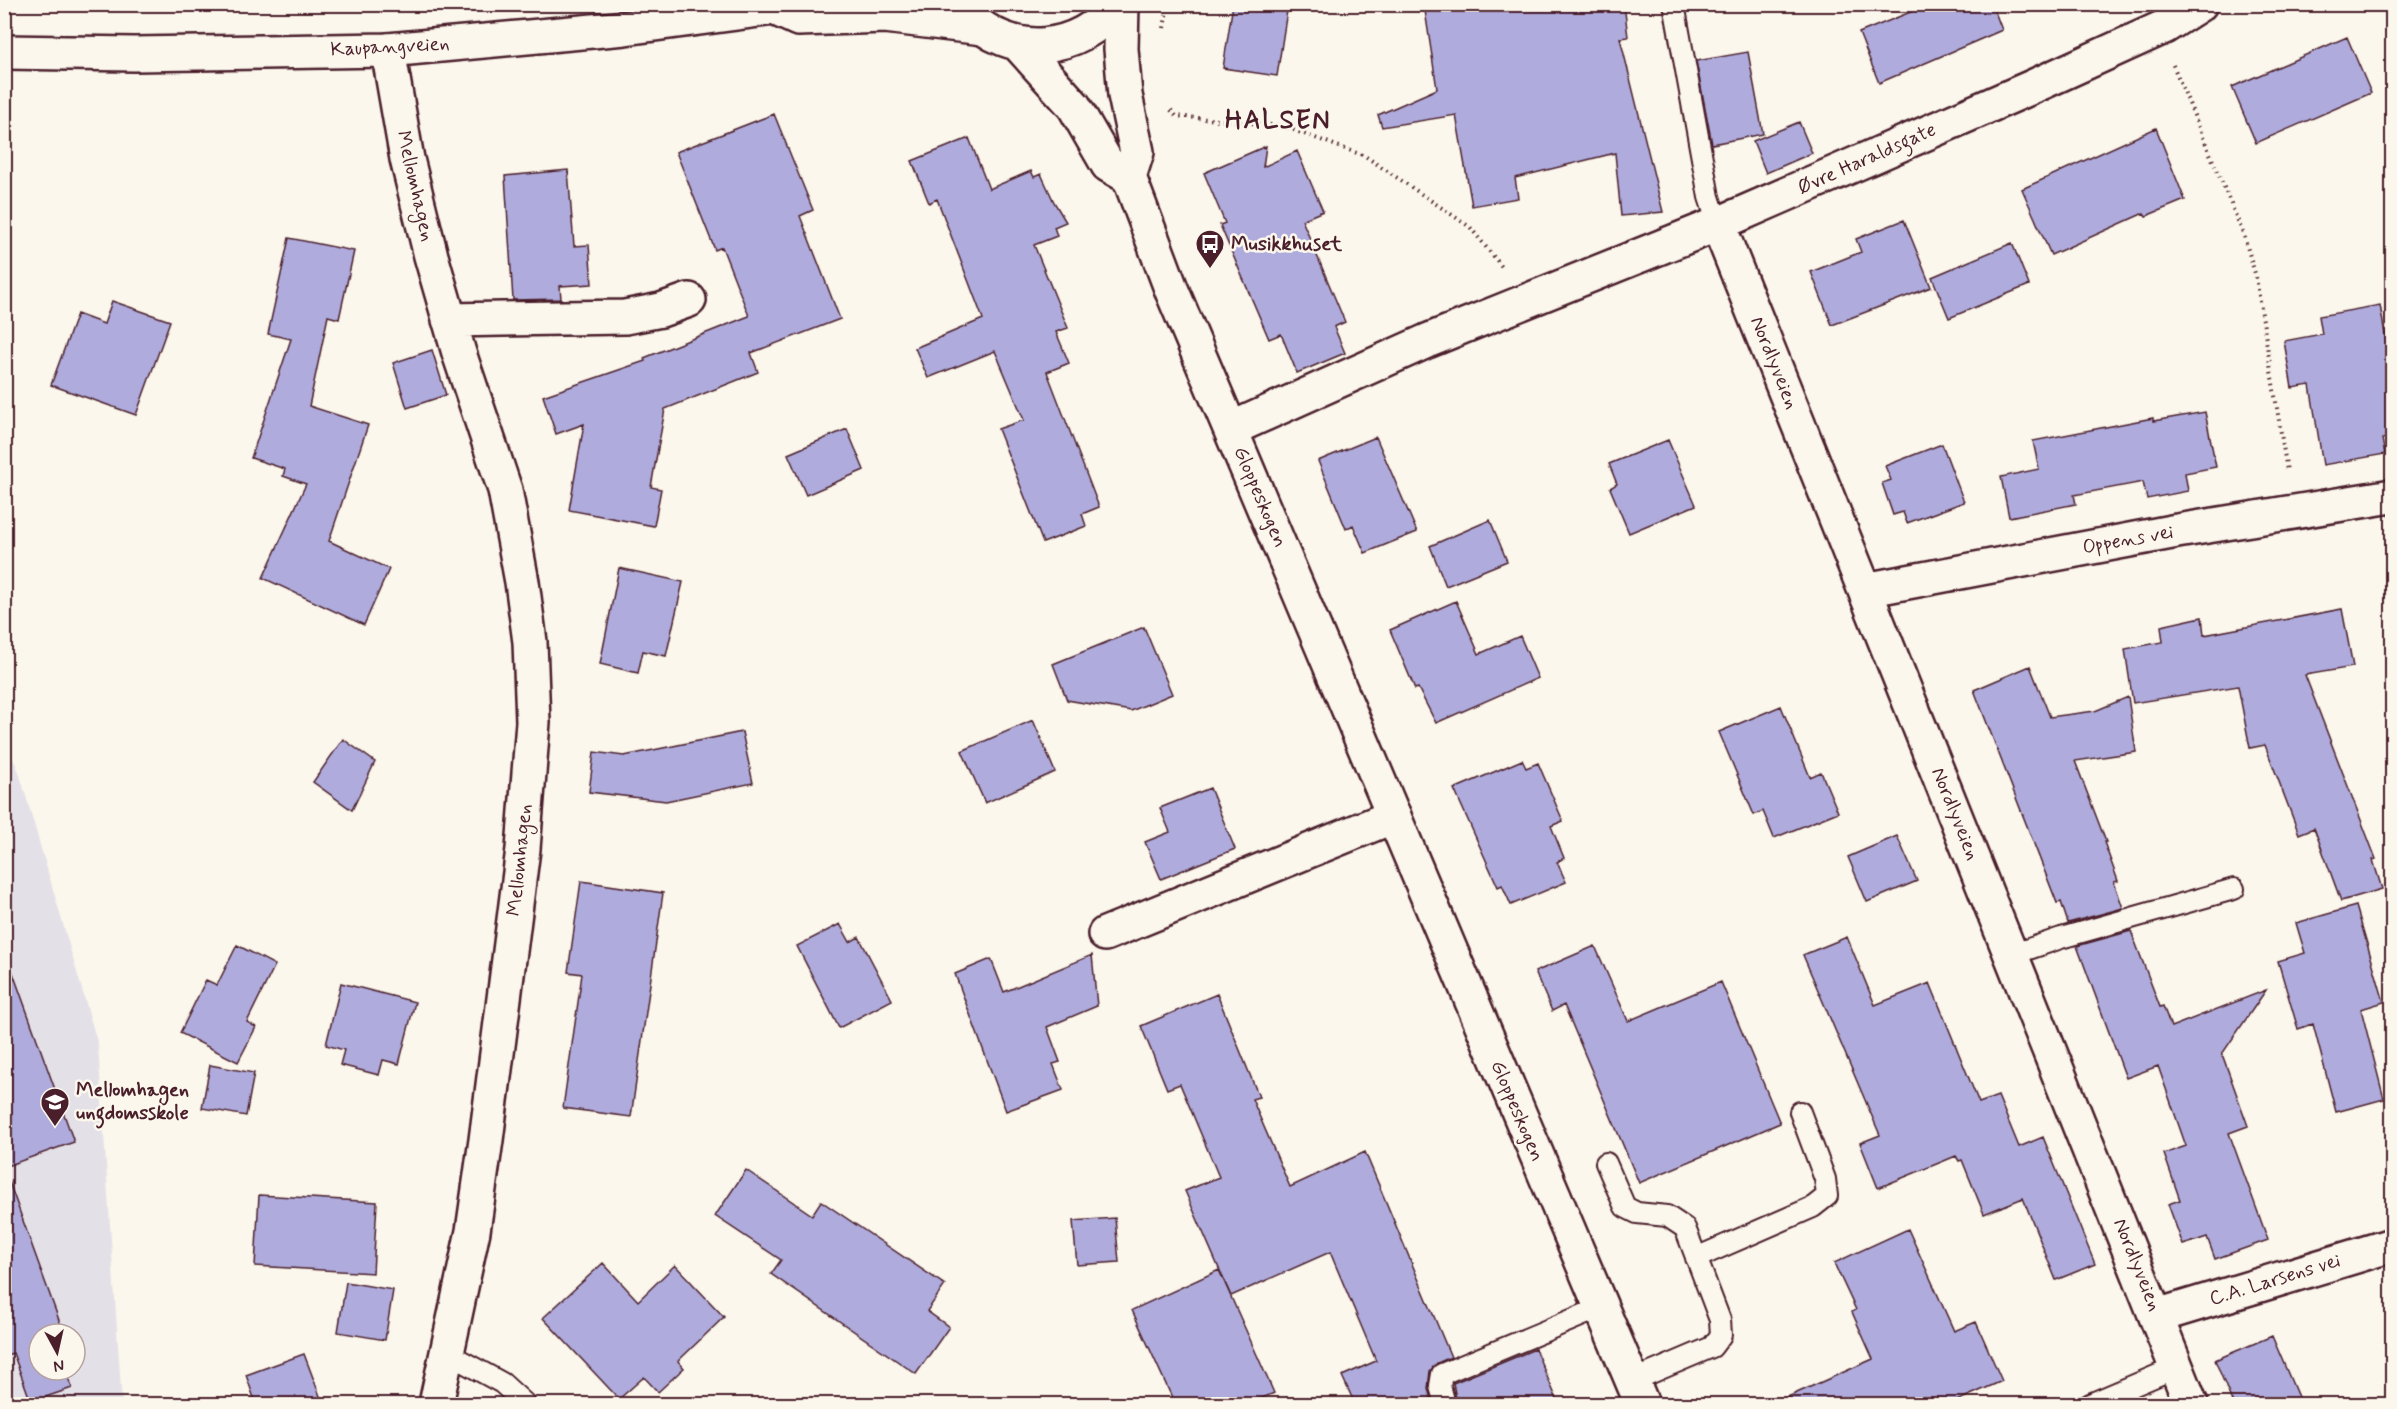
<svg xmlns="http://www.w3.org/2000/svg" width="2397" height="1409" font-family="Mynerve,sans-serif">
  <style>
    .built { fill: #e4e0e8; fill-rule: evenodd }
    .building { fill: #afacdd; stroke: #4a1f2b; stroke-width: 1.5 }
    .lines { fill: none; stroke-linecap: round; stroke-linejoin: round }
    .service-casing { stroke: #4a1f2b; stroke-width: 24 }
    .minor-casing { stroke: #4a1f2b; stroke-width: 38 }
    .secondary-casing { stroke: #4a1f2b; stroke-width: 38 }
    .path { stroke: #4a1f2b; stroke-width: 4; stroke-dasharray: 1.5 4.5; stroke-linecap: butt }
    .service { stroke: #fbf7ec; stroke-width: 20 }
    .minor { stroke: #fbf7ec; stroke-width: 33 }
    .secondary { stroke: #fbf7ec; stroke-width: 33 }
    .labels { text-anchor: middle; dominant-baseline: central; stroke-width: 5; stroke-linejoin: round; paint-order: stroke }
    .street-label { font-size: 20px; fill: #4a1f2b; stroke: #fbf7ec }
    .poi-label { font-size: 20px; font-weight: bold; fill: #4a1f2b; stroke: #fbf7ec; text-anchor: start }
    .district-label { font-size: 26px; font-weight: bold; letter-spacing: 1.5px; fill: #4a1f2b; stroke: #fbf7ec }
  </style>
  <rect width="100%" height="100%" fill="#fbf7ec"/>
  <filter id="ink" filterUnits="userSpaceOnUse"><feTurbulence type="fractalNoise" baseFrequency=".0167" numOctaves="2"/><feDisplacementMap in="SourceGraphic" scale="12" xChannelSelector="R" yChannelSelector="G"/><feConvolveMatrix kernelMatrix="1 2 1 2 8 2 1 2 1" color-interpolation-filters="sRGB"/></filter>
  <g filter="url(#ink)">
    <path class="built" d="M 4,738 L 19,772 L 98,1045 L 122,1404 L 5,1404 ZM 39,1334 L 75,1334 L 75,1370 L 39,1370 Z"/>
    <path class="building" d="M 1233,4 L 1288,4 L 1277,76 L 1223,68 Z
      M 1424,4 L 1624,4 L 1628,37 L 1620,38 L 1663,212 L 1621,216 L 1615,153 L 1515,178 L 1518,198 L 1472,206 L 1456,115 L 1382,127 L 1378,115 L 1437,89 Z
      M 1930,4 L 1992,4 L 2002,30 L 1879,83 L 1859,33 Z
      M 2347,37 L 2371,93 L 2256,143 L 2232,87 Z
      M 1748,52 L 1763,134 L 1712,144 L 1696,61 Z
      M 774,114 L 813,210 L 800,216 L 840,319 L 751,353 L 758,372 L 665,409 L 651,487 L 661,489 L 654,526 L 569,510 L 584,424 L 556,434 L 543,396 L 645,361 L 644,358 L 749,316 L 722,247 L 715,250 L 676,152 Z
      M 1799,122 L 1812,153 L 1766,173 L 1753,141 Z
      M 2156,128 L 2185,200 L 2146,216 L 2144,213 L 2051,255 L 2022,189 Z
      M 969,138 L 989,189 L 1031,171 L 1034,177 L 1041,174 L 1054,202 L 1066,222 L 1054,227 L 1057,236 L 1034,245 L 1068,328 L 1056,332 L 1069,363 L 1047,372 L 1099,507 L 1082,514 L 1086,526 L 1043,543 L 998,429 L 1024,420 L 995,351 L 928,378 L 915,348 L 983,319 L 937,199 L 929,203 L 912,161 Z
      M 1266,146 L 1263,167 L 1297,151 L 1323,211 L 1302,220 L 1345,322 L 1334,327 L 1345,353 L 1297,373 L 1281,334 L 1269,339 L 1220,225 L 1225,223 L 1204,173 Z
      M 568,170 L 574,246 L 589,245 L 592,284 L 560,286 L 561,299 L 513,300 L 505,176 Z
      M 1904,220 L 1931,287 L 1832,325 L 1811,272 L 1861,252 L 1856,239 Z
      M 289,238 L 354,251 L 339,319 L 328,316 L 309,406 L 368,425 L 329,541 L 389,569 L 364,625 L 263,578 L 306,484 L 283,476 L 285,469 L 251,458 L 291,339 L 268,334 Z
      M 2012,243 L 2029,285 L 1949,318 L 1932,277 Z
      M 112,301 L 170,321 L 136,415 L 51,385 L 77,314 L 104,324 Z
      M 2380,305 L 2392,375 L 2392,437 L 2382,439 L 2385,454 L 2323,465 L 2310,385 L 2292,388 L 2284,341 L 2322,334 L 2319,316 Z
      M 432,350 L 446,395 L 407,408 L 393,363 Z
      M 2205,412 L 2216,467 L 2185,473 L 2188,491 L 2147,499 L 2143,482 L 2074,495 L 2076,504 L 2009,517 L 2001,477 L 2039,469 L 2033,441 L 2153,418 L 2153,421 Z
      M 847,429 L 864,470 L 806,495 L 788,454 Z
      M 1376,437 L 1417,532 L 1365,553 L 1353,525 L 1346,529 L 1318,461 Z
      M 1668,440 L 1696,505 L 1629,533 L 1610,488 L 1617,484 L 1609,464 Z
      M 1942,444 L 1964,502 L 1907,523 L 1903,512 L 1893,515 L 1882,483 L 1891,480 L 1885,466 Z
      M 1490,520 L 1507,561 L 1446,586 L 1430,546 Z
      M 619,568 L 683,582 L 666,656 L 643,651 L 638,673 L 600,664 Z
      M 1456,601 L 1479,654 L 1520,636 L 1538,678 L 1436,723 L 1418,688 L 1415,689 L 1390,630 Z
      M 2342,609 L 2353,667 L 2305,675 L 2376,859 L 2373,860 L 2382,889 L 2341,901 L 2314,828 L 2299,834 L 2265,745 L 2250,748 L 2238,686 L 2133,703 L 2125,649 L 2163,642 L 2161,626 L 2202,617 L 2204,635 Z
      M 1144,627 L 1172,694 L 1131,711 L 1067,700 L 1053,664 Z
      M 2030,666 L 2050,717 L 2095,711 L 2128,697 L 2136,752 L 2075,761 L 2106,842 L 2104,842 L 2118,881 L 2114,882 L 2123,908 L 2068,923 L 2061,902 L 2057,903 L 1974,690 Z
      M 1781,706 L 1810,777 L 1821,772 L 1838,812 L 1774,838 L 1763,811 L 1754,815 L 1719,732 Z
      M 1033,720 L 1055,772 L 985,803 L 962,751 Z
      M 742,732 L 753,783 L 666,801 L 589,792 L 594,752 L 624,756 Z
      M 343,739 L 375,762 L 352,810 L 313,782 Z
      M 1522,760 L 1526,768 L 1538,763 L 1563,821 L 1551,826 L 1564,858 L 1557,862 L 1566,882 L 1511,905 L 1502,885 L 1498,887 L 1454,789 Z
      M 1210,788 L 1235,849 L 1161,879 L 1145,842 L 1170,832 L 1160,808 Z
      M 1897,836 L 1917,881 L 1867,902 L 1848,857 Z
      M 581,881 L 663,893 L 631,1117 L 563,1108 L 582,974 L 568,972 Z
      M 2356,906 L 2384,1002 L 2361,1009 L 2384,1099 L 2336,1112 L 2313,1024 L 2298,1029 L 2278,961 L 2305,953 L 2296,923 Z
      M 840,924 L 850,942 L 859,937 L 892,1000 L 839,1028 L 797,946 Z
      M 2131,931 L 2160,1007 L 2163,1006 L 2171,1027 L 2266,990 L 2222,1054 L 2248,1126 L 2229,1133 L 2268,1240 L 2215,1259 L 2207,1237 L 2183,1245 L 2168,1204 L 2180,1200 L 2164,1154 L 2186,1146 L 2158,1066 L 2126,1078 L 2077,946 Z
      M 1847,937 L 1875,1005 L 1930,983 L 1979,1103 L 1998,1096 L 2019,1147 L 2043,1137 L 2095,1264 L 2056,1280 L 2023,1198 L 1984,1214 L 1962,1160 L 1959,1161 L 1956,1156 L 1878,1188 L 1860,1143 L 1880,1135 L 1803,955 Z
      M 237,945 L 275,965 L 247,1022 L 256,1027 L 238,1062 L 180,1033 L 206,980 L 217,985 Z
      M 1595,946 L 1628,1021 L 1721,982 L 1780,1123 L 1639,1183 L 1564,1005 L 1552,1011 L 1535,972 Z
      M 1092,955 L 1097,1006 L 1047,1027 L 1060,1062 L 1053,1064 L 1063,1090 L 1006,1111 L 955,974 L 991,959 L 1004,992 Z
      M 4,962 L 9,962 L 74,1142 L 4,1167 Z
      M 341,983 L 415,1002 L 399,1064 L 383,1060 L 379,1075 L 340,1065 L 344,1050 L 326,1045 Z
      M 1217,994 L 1259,1097 L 1252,1099 L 1290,1187 L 1365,1152 L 1451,1357 L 1437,1363 L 1430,1371 L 1428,1389 L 1433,1404 L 1355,1404 L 1342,1376 L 1376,1361 L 1330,1252 L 1231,1296 L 1185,1191 L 1219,1177 L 1180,1084 L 1167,1089 L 1141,1026 Z
      M 210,1065 L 254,1073 L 246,1116 L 202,1108 Z
      M 746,1170 L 812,1215 L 821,1201 L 945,1285 L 927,1311 L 949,1327 L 916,1374 L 771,1274 L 781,1260 L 715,1216 Z
      M 4,1182 L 9,1182 L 64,1334 L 39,1334 L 39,1370 L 65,1370 L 72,1388 L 31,1402 L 13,1353 L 4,1356 Z
      M 259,1195 L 377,1202 L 373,1273 L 255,1266 Z
      M 1115,1218 L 1119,1262 L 1077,1265 L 1073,1221 Z
      M 1908,1229 L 1954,1331 L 1976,1322 L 2002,1381 L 1950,1404 L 1772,1404 L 1873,1359 L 1852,1312 L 1856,1310 L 1834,1263 Z
      M 603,1263 L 638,1301 L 675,1265 L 724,1317 L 678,1361 L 684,1368 L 658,1392 L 644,1377 L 619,1399 L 543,1318 Z
      M 1219,1270 L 1274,1393 L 1249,1404 L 1175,1404 L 1132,1310 Z
      M 346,1282 L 393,1290 L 385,1340 L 338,1332 Z
      M 2272,1336 L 2301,1404 L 2233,1404 L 2215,1360 Z
      M 1535,1349 L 1559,1404 L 1457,1404 L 1453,1383 Z
      M 304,1354 L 323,1404 L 256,1404 L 246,1375 Z"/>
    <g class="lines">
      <g class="service-casing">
        <path id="service" d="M 1674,4 L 1709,197 L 1718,224
          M 2011,955 L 2061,938 L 2234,889
          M 1606,1163 L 1625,1207 L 1637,1213 L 1667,1216 L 1685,1228 L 1720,1320 L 1721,1335 L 1712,1347 L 1632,1381
          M 1696,1258 L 1813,1207 L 1827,1196 L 1825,1179 L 1800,1112
          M 447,1353 L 502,1383 L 525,1404
          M 1445,1404 L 1440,1386 L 1442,1374 L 1600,1308
          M 2090,1404 L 2177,1367"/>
      </g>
      <g class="minor-casing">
        <path id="minor" d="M 388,50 L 407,159 L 431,256 L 459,353 L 505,490 L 522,582 L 530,642 L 533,722 L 523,849 L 486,1140 L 473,1231 L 436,1404
          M 1718,224 L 2191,1404
          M 449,320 L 625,317 L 661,310 L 689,300
          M 1231,429 L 1427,341 L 1718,224 L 2032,87 L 2164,27 L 2200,4
          M 1865,590 L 2177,531 L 2392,496
          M 1105,934 L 1394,816
          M 2157,1316 L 2392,1245"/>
      </g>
      <g class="secondary-casing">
        <path id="secondary" d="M 1122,4 L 1121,49 L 1125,95 L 1137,152 L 1129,177 L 1172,291 L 1642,1404
          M 967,14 C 1010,60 1080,53 1117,4
          M 1018,44 L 1074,106 L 1108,165 L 1129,177
          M 4,52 L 134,54 L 388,50 L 625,28 L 774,8 L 798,19 L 885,16 L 983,28"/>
      </g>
      <path class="path" d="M 1164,28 L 1168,4
        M 2173,65 L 2243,233 L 2256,277 L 2287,471
        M 1171,110 L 1176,116 L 1282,126 L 1365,156 L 1470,227 L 1502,267"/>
      <use href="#service" class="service"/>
      <use href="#minor" class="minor"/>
      <use href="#secondary" class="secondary"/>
    </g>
  </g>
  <defs>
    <g id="bus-pin" transform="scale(1.5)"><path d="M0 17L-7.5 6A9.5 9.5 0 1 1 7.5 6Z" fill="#4a1f2b" stroke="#fbf7ec"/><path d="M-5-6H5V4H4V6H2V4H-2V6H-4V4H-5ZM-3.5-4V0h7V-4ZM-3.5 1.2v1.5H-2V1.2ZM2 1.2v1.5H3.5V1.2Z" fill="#fff"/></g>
    <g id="school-pin" transform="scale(1.5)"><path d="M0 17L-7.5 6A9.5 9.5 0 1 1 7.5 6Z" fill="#4a1f2b" stroke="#fbf7ec"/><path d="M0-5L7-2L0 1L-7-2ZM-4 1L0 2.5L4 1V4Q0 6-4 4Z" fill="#fff"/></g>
  </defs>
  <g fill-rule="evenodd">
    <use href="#bus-pin" x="1210" y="244"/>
    <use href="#school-pin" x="55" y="1102"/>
  </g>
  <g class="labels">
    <g class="street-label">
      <text transform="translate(390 47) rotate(-3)">Kaupangveien</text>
      <text transform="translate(1867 159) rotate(-24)">Øvre Haraldsgate</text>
      <text transform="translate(415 186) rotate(77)">Mellomhagen</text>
      <text transform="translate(1774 363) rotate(68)">Nordlyveien</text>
      <text transform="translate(1260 497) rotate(67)">Gloppeskogen</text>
      <text transform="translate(2128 540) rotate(-10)">Oppens vei</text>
      <text transform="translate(1955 814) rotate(68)">Nordlyveien</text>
      <text transform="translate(520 860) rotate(-84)">Mellomhagen</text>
      <text transform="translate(1517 1111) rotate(67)">Gloppeskogen</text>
      <text transform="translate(2137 1265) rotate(68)">Nordlyveien</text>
      <text transform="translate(2275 1280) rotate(-17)">C.A. Larsens vei</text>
    </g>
    <g class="poi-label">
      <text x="1231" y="244">Musikkhuset</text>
      <text x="76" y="1090">Mellomhagen<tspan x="76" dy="23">ungdomsskole</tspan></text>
    </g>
    <g class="district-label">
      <text x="1278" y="121">HALSEN</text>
    </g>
  </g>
  <rect width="2397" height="1409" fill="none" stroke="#fbf7ec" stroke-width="24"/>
  <rect x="12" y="12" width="2373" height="1385" fill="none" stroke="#4a1f2b" stroke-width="2" filter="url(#ink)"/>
  <g transform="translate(57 1352) rotate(172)"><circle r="28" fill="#fbf7ec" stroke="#b4a19f" stroke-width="1.5"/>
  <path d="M0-4.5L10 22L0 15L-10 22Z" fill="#4a1f2b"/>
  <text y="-9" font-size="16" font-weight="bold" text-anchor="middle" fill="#4a1f2b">N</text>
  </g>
</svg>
